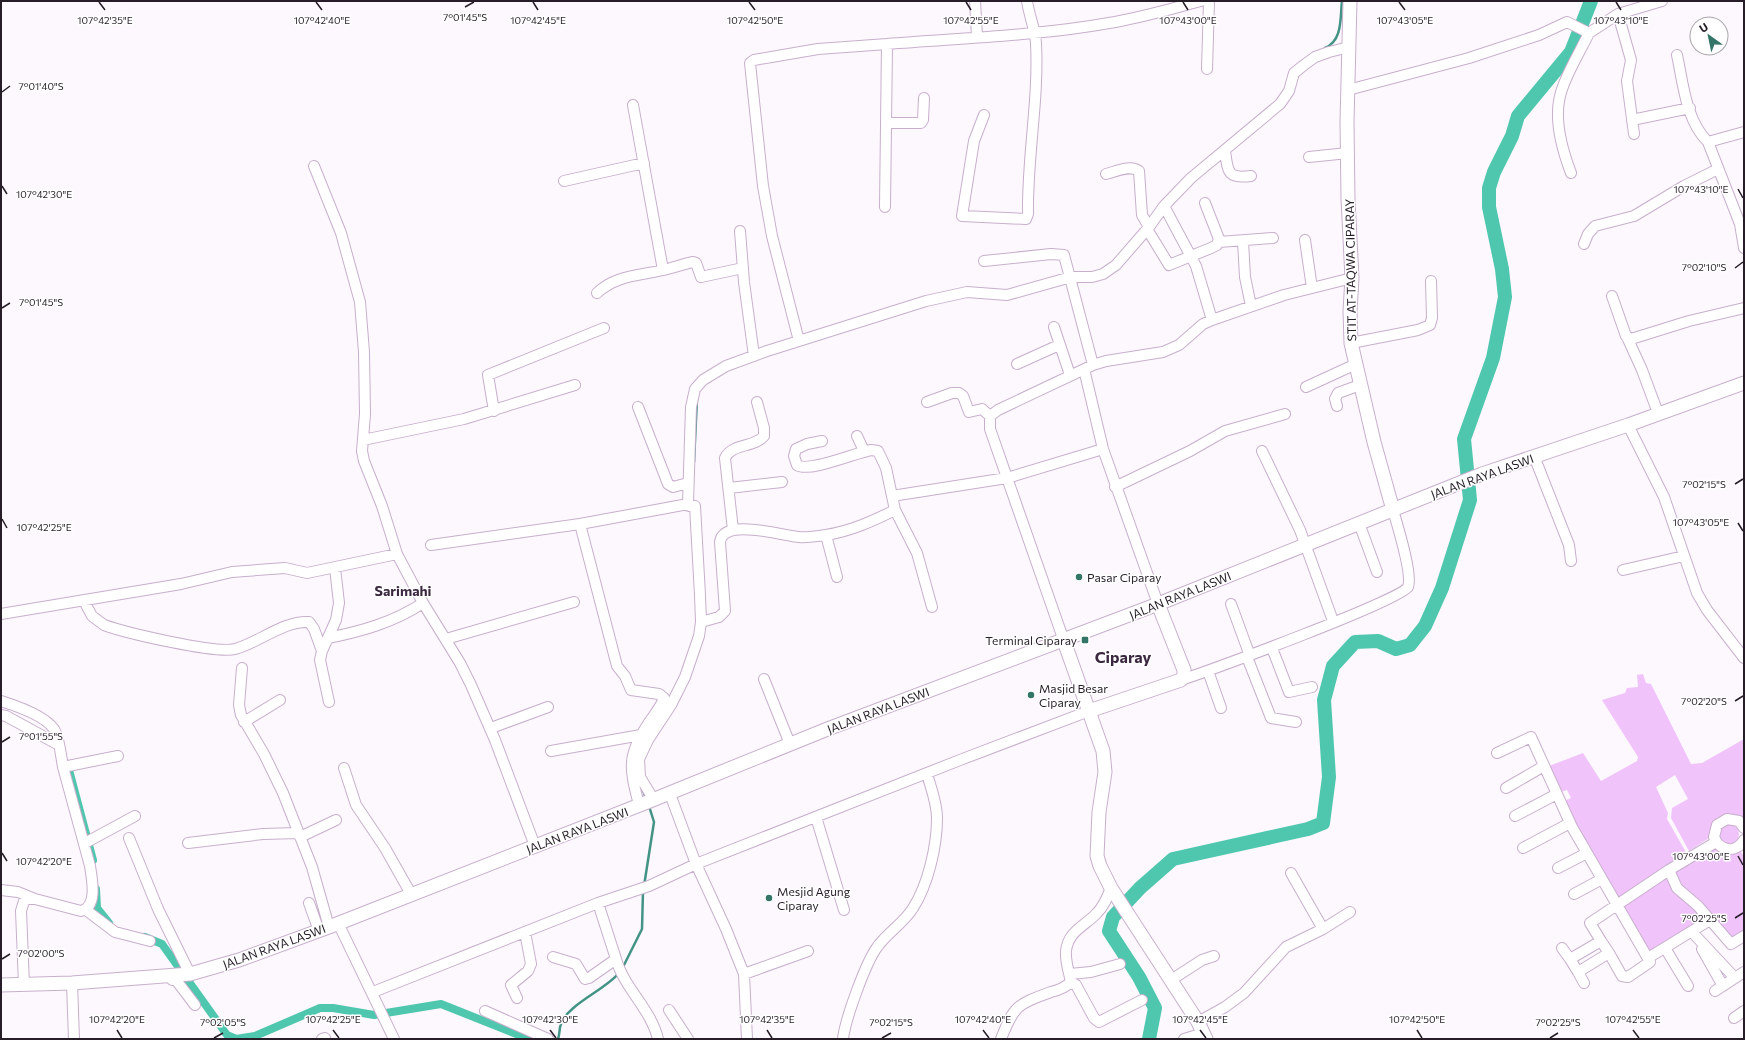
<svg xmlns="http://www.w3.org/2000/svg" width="1745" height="1040" font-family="Commissioner,sans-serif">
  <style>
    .green { fill: #f0c3fa }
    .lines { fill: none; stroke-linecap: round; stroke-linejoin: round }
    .stream { stroke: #439486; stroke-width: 2.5 }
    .canal { stroke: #4fc7ae; stroke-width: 8 }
    .river { stroke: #4fc7ae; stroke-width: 14 }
    .minor-casing { stroke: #c7afcc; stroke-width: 12 }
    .major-casing { stroke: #c7afcc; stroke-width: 15 }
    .minor { stroke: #fff; stroke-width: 10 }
    .major { stroke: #fff; stroke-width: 13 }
    .ticks { fill: none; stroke: #261d28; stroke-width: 1.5 }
    .poi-dot { fill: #337567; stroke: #fff; stroke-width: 1.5 }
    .labels { text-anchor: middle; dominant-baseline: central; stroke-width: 3; stroke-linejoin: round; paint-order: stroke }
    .street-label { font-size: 12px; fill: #261d28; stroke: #fff }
    .poi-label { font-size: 12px; fill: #261d28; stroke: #fff; text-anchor: start }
    .quarter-label { font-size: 14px; font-weight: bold; fill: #3c2941; stroke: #fff }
    .district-label { font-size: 16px; font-weight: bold; fill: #3c2941; stroke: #fff }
    .ticks-label { font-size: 10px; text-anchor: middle; fill: #261d28; stroke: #fff; stroke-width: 3; stroke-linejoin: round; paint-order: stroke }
  </style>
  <rect width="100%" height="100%" fill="#fdf8fe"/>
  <path class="green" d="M 1643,674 L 1646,683 L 1651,684 L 1691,764 L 1702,763 L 1744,739 L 1744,819 L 1742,820 L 1729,815 L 1719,818 L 1712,836 L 1689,851 L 1671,818 L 1672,808 L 1688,799 L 1675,775 L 1656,787 L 1668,813 L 1667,819 L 1687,854 L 1619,901 L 1564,801 L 1571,798 L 1567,790 L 1561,792 L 1549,766 L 1583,753 L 1601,781 L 1637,761 L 1638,757 L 1602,700 L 1625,693 L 1627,688 L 1638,687 L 1637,675 Z
    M1719 834a10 10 0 1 1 20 0a10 10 0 1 1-20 0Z
    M 1714,847 L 1723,852 L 1740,851 L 1744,856 L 1744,932 L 1735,936 L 1729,937 L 1685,890 L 1675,871 Z
    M 1666,876 L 1704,919 L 1650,953 L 1622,906 Z"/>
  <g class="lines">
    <path class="stream" d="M 1325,48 C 1343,40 1340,18 1342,1
      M 694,462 L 697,399
      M 642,788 L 646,798
      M 644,886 L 654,822 L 649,806
      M 623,967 L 642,929 L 643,891
      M 558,1039 C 560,1034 559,1028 561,1024 C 567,1005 605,990 619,973"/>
    <path class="canal" d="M 69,770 L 93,860
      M 96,889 L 97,908 L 109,923
      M 145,937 L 162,944 L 227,1035 L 236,1039 L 255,1036 L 320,1008 L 333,1008 L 374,1015 L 441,1004 L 529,1039"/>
    <path class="river" d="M 1149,1039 L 1155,1008 L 1139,977 L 1109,931 L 1113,917 L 1140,888 L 1173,859 L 1308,829 L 1323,823 L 1329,777 L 1324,700 L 1333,666 L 1355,642 L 1378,641 L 1396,649 L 1410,645 L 1425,626 L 1442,588 L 1470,500 L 1464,439 L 1493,358 L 1505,297 L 1502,269 L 1489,207 L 1489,188 L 1494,172 L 1512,136 L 1518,116 L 1571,52 L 1591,1"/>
    <g class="minor-casing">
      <path id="minor" d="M 975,1 L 977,37
        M 1618,14 L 1631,60 L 1627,81 L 1634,134
        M 1589,33 L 1618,14 L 1662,1
        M 1677,55 C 1683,83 1686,121 1708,142
        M 1207,69 L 1209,1
        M 1348,90 L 1469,58 L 1539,35 L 1567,22 L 1589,33 C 1580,52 1562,81 1559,101 C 1555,124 1563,152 1571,173
        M 633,105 L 663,270
        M 984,115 L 974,141 L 962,216 L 1026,219 L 1028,214 C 1027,157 1039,100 1036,43 C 1035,29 1029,15 1027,1
        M 1632,120 L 1690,108
        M 886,123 L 921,123 L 923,120 L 924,98
        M 1744,132 L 1708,142 L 1740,224 L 1744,248
        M 1225,151 C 1228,172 1227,179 1251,176
        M 1309,157 L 1348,153
        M 314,166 L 341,233 L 360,302 L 364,352 L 365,414 L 362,451 L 364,461 L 382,506 L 397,554 L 423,603 L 460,663 L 471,685 L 495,740 L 535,846
        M 1106,174 C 1115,172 1130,164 1139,171 L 1142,215 L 1149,227
        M 564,181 L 644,163
        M 1164,206 L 1196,266 L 1212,320
        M 885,207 L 887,44 C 961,38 1036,36 1109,23 C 1140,18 1170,9 1201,1
        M 1147,229 L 1169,265 L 1211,248 L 1217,245 L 1219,239 L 1205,203
        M 740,231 L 744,282 L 754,356
        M 1305,240 L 1312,288
        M 1243,241 L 1245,277 L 1251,306
        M 1219,242 L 1273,238
        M 1584,244 L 1588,234 L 1595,226 L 1634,216 L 1684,186 L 1718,169
        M 984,261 L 1051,254 L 1064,255 L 1093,365
        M 597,293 C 616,275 639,276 663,270 C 673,268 683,264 693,262 L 696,263 L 701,277 L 743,268
        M 1612,296 L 1626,336 L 1631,339 L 1689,321 L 1744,308
        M 1054,327 L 1070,375
        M 1627,337 L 1642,370 L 1658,413
        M 799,341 L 772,236 L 763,186 L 750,63 L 754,60 L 818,49 L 887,44
        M 1351,343 L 1418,330 L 1430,325 L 1432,318 L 1431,281
        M 1017,364 L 1059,345
        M 1084,369 L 1103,449 L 1158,604
        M 1306,387 L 1356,364
        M 927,402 L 952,393 L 959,393 L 963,396 L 969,412 L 982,409 L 990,416
        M 1337,406 L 1335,399 L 1338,393 L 1360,385
        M 638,407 L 668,484 L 673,487 L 688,483
        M 494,411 L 488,375 L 604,328
        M 1628,425 L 1664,497 L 1697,593 L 1707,610 L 1744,658
        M 857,436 L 864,451
        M 363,440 L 464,419 L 575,385
        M 822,441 L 807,444 L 796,449 L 794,456 L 797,465 C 809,473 855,453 871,450 L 878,451 L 886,468 L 895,510 L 917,553 L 932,607
        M 1262,451 L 1300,530 L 1333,621
        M 1534,456 L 1569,545 L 1571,561
        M 1115,487 L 1190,451 L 1225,431 L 1285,414
        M 729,488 L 782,482
        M 892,496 L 1007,478 L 1103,449
        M 1359,523 L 1377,572
        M 580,524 L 688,504
        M 733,530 L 725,458 C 732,443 754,448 764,436 L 764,428 L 757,402
        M 826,535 L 837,577
        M 431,545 L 580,524 L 617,666 L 625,676 L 631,690 L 659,694 L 664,698 C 661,707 653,716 648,724 C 626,757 630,769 639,805
        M 1623,570 L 1684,556
        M 84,601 L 92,616 L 104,625 C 126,633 216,654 235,649 C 258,643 285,620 309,622 L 314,629 L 322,651
        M 1231,604 L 1250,656
        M 1,614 L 181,584 L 232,572 L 285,568 L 307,573 L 397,554
        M 701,622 L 719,617 L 725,611 L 720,542 C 723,517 783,536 799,537 C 808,538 817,536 826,535 C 851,531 873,521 895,510
        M 328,638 C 363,631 394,622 423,603
        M 446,639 L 574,602
        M 1064,641 L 990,429 L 990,416 L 998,410 L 1093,365 L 1106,361 L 1163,352 L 1179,345 L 1203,324 L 1212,320 L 1284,295 L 1352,278
        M 1272,648 L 1289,692 L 1312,687
        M 1247,657 L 1271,718 L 1296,722
        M 242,668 L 239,705 L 241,715 L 264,754 L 283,793 L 312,867 L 329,927
        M 1208,671 L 1221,708
        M 764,679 L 790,744
        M 1181,680 C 1208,671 1402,600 1408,587 C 1413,575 1397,524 1393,510
        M 1,701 C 17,706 50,717 56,733 C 60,744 61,756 63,767
        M 329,702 L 320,660 L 322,651 L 336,620 L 339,603 L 335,568
        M 1,715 L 6,716 L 59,745
        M 244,722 L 280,700
        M 491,728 L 548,707
        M 551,751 L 641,735
        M 1497,753 L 1531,737 L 1572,827 L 1650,962 L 1628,977 L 1622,976 L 1609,953
        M 344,768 L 356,805 L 385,848 L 411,894
        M 1506,788 L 1544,766
        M 670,794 L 696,864 L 726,929 L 744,974 L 747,1039
        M 654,800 L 640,777 L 639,759 L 648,740 L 671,705 L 685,677 L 699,636 L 701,622 L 700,595 L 695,506 L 689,506 L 688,504 L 691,407 L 695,389 L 703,380 L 726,366 L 767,351 L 926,301 L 967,292 L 1007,295 L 1071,277 L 1092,277 L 1103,274 L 1116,265 L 1149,227 L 1164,206 L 1191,178 L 1280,104 L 1289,91 L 1294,73 L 1304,65 L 1315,57 L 1329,52 L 1349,47
        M 1515,816 L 1557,794
        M 816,817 L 844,910
        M 1744,828 L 1739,821 L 1727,819 L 1717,825 L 1714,837 C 1719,851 1736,854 1744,840
        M 300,837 L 336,820
        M 129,838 L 158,909 L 190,974
        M 85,843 L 135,816
        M 188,843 L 263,834 L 298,833
        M 1523,848 L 1570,823
        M 1558,868 L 1587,853
        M 1669,870 L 1677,888 L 1698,906 L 1731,944 L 1744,936
        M 1291,873 L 1323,929
        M 1,890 L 18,892 L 35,899
        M 1574,894 L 1602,879
        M 309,903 L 319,931
        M 86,910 L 115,932 L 150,941
        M 338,923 L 394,1039
        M 1692,932 L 1735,978
        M 1601,941 L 1609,953 L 1578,972 L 1570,959 L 1601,941 L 1590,923 L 1669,870 L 1716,842
        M 1562,948 L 1570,959
        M 1665,948 L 1688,986
        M 1702,949 L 1723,986
        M 553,957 L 576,964 L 585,979 L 589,978 L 616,959 L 598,903
        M 1648,958 L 1710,920
        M 616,959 C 624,988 651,1009 658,1039
        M 1578,972 L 1584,983
        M 744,974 L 808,951
        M 1070,974 L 1091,972 L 1120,964
        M 169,975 L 172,980 L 176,980 L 195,1005
        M 1171,980 L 1202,960 L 1214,956
        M 1071,982 L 1076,985 L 1094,1018 L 1099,1022 L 1142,1000
        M 72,983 L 74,1039
        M 24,985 L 21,911 L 24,901 L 28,899 L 35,899 L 81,911 C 98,907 92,879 90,866 L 63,767 L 118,756
        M 1715,991 L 1744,972
        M 373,992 L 598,903 L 649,886 L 696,864 L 960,760 L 1089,711
        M 517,998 L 511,985 L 528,971 L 531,964 L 525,932
        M 669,1010 L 688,1039
        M 485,1011 L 548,1039
        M 1734,1018 L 1744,1011
        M 1198,1022 L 1225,1007 L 1244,993 L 1286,947 L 1323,929 L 1350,912
        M 322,1039 L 325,1038
        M 843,1039 C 845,1020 866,961 878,946 C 888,932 904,923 913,908 C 928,885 937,846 937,818 C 937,803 931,788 927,774
        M 1001,1039 C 1014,1005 1018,1004 1051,992 C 1059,990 1065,988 1071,982 C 1069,972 1065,961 1066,951 C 1068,931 1085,926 1097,913 C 1104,906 1107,898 1111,888
        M 1184,1039 L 1204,1033"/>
    </g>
    <g class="major-casing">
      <path id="major" d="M 1350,1 L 1347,122 L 1348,199 L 1352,278 L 1350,311 L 1351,343 L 1374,442 L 1393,510
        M 1064,641 L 1103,751 L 1105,772 L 1099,812 L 1097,856 L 1100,866 L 1111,888 L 1198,1022 L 1206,1039
        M 1089,711 L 1181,680 L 1184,675 L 1184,670 L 1158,604
        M 1,985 L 72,983 L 190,974 L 239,960 L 329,927 L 650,801 L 830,728 L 1158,604 L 1482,474 L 1628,425 L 1744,383"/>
    </g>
    <use href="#minor" class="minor"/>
    <use href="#major" class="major"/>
  </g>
  <path class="ticks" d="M 99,2 L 105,10M 316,2 L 322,10M 533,2 L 538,10M 749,2 L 755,10M 966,2 L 971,10M 1183,2 L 1188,10M 1399,2 L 1405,10M 1616,2 L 1621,10M 465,7 L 474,2M 2,92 L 10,86M 2,186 L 7,194M 1738,189 L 1743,198M 1735,268 L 1743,262M 2,308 L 10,303M 1735,484 L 1743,479M 2,519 L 7,528M 1738,523 L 1743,531M 1735,701 L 1743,696M 2,742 L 10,737M 2,853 L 7,861M 1738,856 L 1743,865M 1735,918 L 1743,913M 2,959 L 10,954M 117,1030 L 122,1038M 333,1030 L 339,1038M 550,1030 L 556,1038M 767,1030 L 772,1038M 983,1030 L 989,1038M 1200,1030 L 1206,1038M 1417,1030 L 1422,1038M 1633,1030 L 1639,1038M 214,1038 L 223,1033M 882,1038 L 891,1033M 1550,1038 L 1558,1033"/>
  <g class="poi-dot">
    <circle cx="1079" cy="577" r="4"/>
    <rect x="1081" y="636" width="8" height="8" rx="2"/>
    <circle cx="1031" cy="695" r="4"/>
    <circle cx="769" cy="898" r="4"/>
  </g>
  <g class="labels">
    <g class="street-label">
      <text transform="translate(1350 270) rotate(-91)">STIT AT-TAQWA CIPARAY</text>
      <text transform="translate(1482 476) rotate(-20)">JALAN RAYA LASWI</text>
      <text transform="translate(1180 595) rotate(-22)">JALAN RAYA LASWI</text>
      <text transform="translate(878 710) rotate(-21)">JALAN RAYA LASWI</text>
      <text transform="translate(577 830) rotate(-21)">JALAN RAYA LASWI</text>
      <text transform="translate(274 946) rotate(-20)">JALAN RAYA LASWI</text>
    </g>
    <g class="poi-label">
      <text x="1087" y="577">Pasar Ciparay</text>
      <text x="1077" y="640" text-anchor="end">Terminal Ciparay</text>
      <text x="1039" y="688">Masjid Besar<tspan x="1039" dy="14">Ciparay</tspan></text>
      <text x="777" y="891">Mesjid Agung<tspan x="777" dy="14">Ciparay</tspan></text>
    </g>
    <g class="quarter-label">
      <text x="403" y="590">Sarimahi</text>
    </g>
    <g class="district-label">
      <text x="1123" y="656">Ciparay</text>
    </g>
  </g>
  <g class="ticks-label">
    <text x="465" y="21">7°01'45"S</text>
    <text x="105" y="24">107°42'35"E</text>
    <text x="322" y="24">107°42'40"E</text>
    <text x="538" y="24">107°42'45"E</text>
    <text x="755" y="24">107°42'50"E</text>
    <text x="971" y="24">107°42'55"E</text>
    <text x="1188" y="24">107°43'00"E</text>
    <text x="1405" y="24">107°43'05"E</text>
    <text x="1621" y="24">107°43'10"E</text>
    <text x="41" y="90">7°01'40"S</text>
    <text x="1701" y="193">107°43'10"E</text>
    <text x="44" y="198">107°42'30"E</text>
    <text x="1704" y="271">7°02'10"S</text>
    <text x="41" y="306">7°01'45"S</text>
    <text x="1704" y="488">7°02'15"S</text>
    <text x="1701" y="526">107°43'05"E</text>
    <text x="44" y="531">107°42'25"E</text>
    <text x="1704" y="705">7°02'20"S</text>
    <text x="41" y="740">7°01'55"S</text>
    <text x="1701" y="860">107°43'00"E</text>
    <text x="44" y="865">107°42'20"E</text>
    <text x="1704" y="922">7°02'25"S</text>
    <text x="41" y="957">7°02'00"S</text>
    <text x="117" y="1023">107°42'20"E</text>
    <text x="333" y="1023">107°42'25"E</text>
    <text x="550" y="1023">107°42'30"E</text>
    <text x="767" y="1023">107°42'35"E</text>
    <text x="983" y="1023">107°42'40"E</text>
    <text x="1200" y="1023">107°42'45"E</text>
    <text x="1417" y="1023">107°42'50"E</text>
    <text x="1633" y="1023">107°42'55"E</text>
    <text x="223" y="1026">7°02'05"S</text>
    <text x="891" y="1026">7°02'15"S</text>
    <text x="1558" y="1026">7°02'25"S</text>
  </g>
  <rect width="1745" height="1040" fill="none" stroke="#261d28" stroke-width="4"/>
  <g transform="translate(1709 36) rotate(327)"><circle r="19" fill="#ffffff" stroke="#a8a5a9"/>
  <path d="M0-3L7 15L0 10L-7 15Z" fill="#337567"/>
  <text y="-6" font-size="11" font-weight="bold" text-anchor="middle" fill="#261d28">U</text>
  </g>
</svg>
